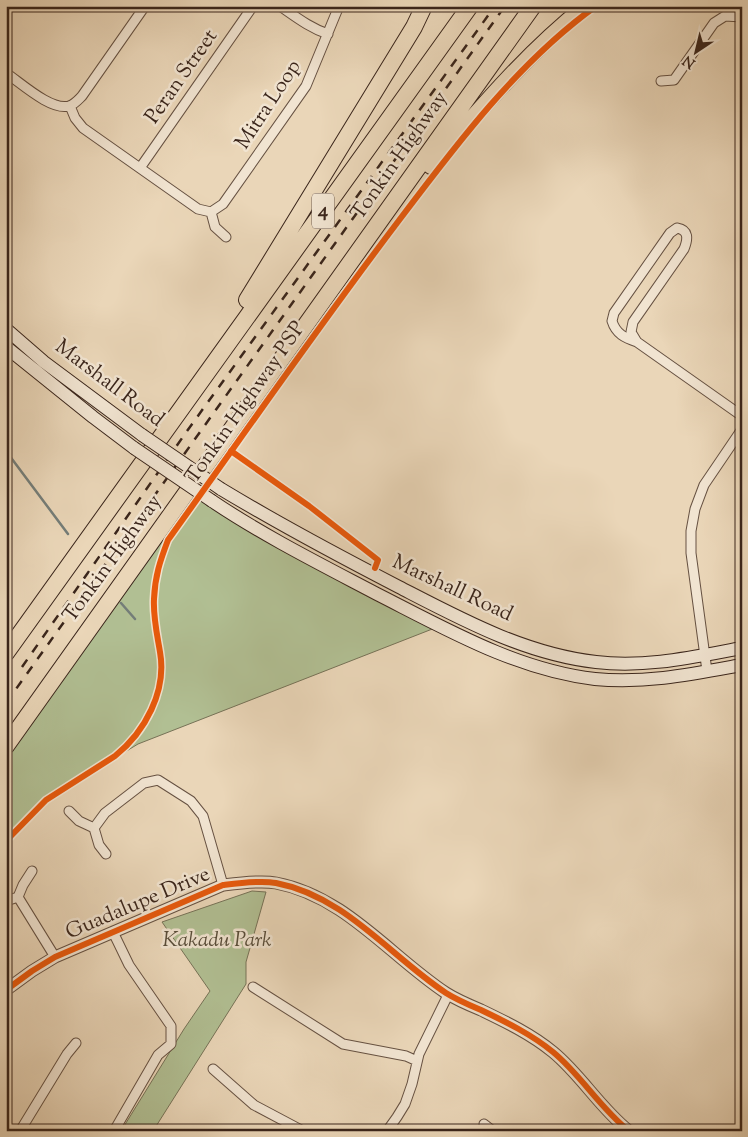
<svg xmlns="http://www.w3.org/2000/svg" width="748" height="1137" font-family="'Sorts Mill Goudy',serif">
  <style>
    .green { fill: #b1bf93; stroke: #767257 }
    .lines { fill: none; stroke-linecap: round; stroke-linejoin: round }
    .stream { stroke: #747d78; stroke-width: 2.5 }
    .minor-casing { stroke: #665142; stroke-width: 11 }
    .tertiary-casing { stroke: #665142; stroke-width: 13 }
    .secondary-casing { stroke: #3a251b; stroke-width: 14 }
    .motorway-casing { stroke: #3a251b; stroke-width: 18 }
    .minor { stroke: #f1e4d1; stroke-width: 9 }
    .tertiary { stroke: #f1e4d1; stroke-width: 11 }
    .secondary { stroke: #f1e4d1; stroke-width: 12 }
    .motorway { stroke: #ead6b8; stroke-width: 16 }
    .rail { stroke: #3a251b; stroke-width: 2.5; stroke-dasharray: 9 9; stroke-linecap: butt }
    .secondary-bridge-casing { stroke: #3a251b; stroke-width: 14; stroke-linecap: butt }
    .secondary-bridge { stroke: #f1e4d1; stroke-width: 12 }
    .cycleway-casing { stroke: #f1e4d1; stroke-width: 9 }
    .cycleway { stroke: #e8590c; stroke-width: 6 }
    .labels { text-anchor: middle; dominant-baseline: central; stroke-width: 5; stroke-linejoin: round; paint-order: stroke }
    .shield { fill: #f1e4d1; stroke: #715e52; stroke-width: 1 }
    .shield-label { font-size: 20px; font-weight: bold; fill: #3a251b }
    .street-label { font-size: 21px; fill: #3a251b; stroke: #f1e4d1 }
    .park-label { font-size: 21px; font-style: italic; fill: #584c39; stroke: #f1e4d1 }
  </style>
  <rect width="100%" height="100%" fill="#ead6b8"/>
  <filter id="stains"><feTurbulence type="fractalNoise" baseFrequency=".004" numOctaves="4"/><feColorMatrix values="0 0 0 0 .2 0 0 0 0 .09 0 0 0 0 .02 0 0 0 .5 -.17"/></filter>
  <radialGradient id="worn" r=".72"><stop offset=".6" stop-color="#630" stop-opacity="0"/><stop offset="1" stop-color="#630" stop-opacity=".3"/></radialGradient>
  <path class="green" d="M 192,486 L 440,626 L 138,744 L 46,800 L 6,845 L 6,750 Z
    M 252,891 L 266,892 L 246,962 L 246,984 L 153,1131 L 121,1131 L 184,1029 L 210,991 L 162,922 Z"/>
  <g class="lines">
    <path class="stream" d="M 6,451 L 68,534
      M 121,603 L 135,619"/>
    <g class="minor-casing">
      <path id="minor" d="M 280,6 C 296,17 310,28 328,34
        M 6,73 C 21,83 51,111 69,106 C 75,104 78,100 82,96 L 145,6
        M 661,81 L 674,80 L 714,23 L 725,16 L 742,17
        M 70,106 L 75,118 L 83,128 L 198,209 L 211,212 L 223,204 L 306,86 L 339,6
        M 140,168 L 253,6
        M 211,212 L 215,227 L 226,237
        M 637,342 L 631,332 L 633,322 L 684,249 C 688,239 689,230 677,228 L 670,233 L 614,313 L 612,321 C 616,334 625,338 637,342 L 742,416
        M 707,671 L 691,553 L 691,531 L 695,509 L 704,485 L 742,429
        M 69,811 L 79,821 L 94,828 L 99,845 L 106,854
        M 94,828 L 105,813 L 144,783 L 158,780 L 191,801 L 203,816 L 223,885
        M 18,897 L 55,957
        M 6,901 L 18,897 L 23,885 L 32,871
        M 113,932 L 129,965 L 171,1026 L 171,1044 L 158,1055 L 114,1131
        M 253,987 L 343,1044 L 406,1056 L 417,1061
        M 213,1069 L 254,1105 L 303,1131
        M 484,1124 L 493,1131
        M 20,1131 L 67,1054 L 76,1043
        M 387,1131 L 397,1117 L 405,1104 L 412,1084 L 419,1054 L 448,995"/>
    </g>
    <g class="tertiary-casing">
      <path id="tertiary" d="M 6,990 L 32,971 L 55,957 L 223,885 C 239,883 261,880 276,883 C 345,896 390,956 446,993 C 457,1000 469,1005 481,1010 C 506,1022 531,1034 553,1052 C 581,1075 600,1108 629,1131"/>
    </g>
    <g class="secondary-casing">
      <path id="secondary" d="M 6,329 L 44,362 L 142,435
        M 6,347 L 93,417 L 134,448
        M 221,489 C 279,524 339,556 399,587 C 461,619 525,654 596,662 C 645,668 693,657 742,648
        M 212,501 C 264,536 322,565 377,594 C 446,629 517,670 595,679 C 645,684 693,674 742,665"/>
    </g>
    <g class="motorway-casing">
      <path id="motorway" d="M 431,166 C 480,109 527,53 586,6
        M 247,300 L 414,27 L 424,6
        M 6,653 L 470,6
        M 6,746 L 533,6"/>
    </g>
    <use href="#minor" class="minor"/>
    <use href="#tertiary" class="tertiary"/>
    <use href="#secondary" class="secondary"/>
    <use href="#motorway" class="motorway"/>
    <path class="rail" d="M 22,667 L 187,431 L 495,6
      M 6,703 L 505,6"/>
    <g class="secondary-bridge-casing">
      <path id="secondary-bridge" d="M 142,435 L 221,489
        M 134,448 L 212,501"/>
    </g>
    <use href="#secondary-bridge" class="secondary-bridge"/>
    <g class="cycleway-casing">
      <path id="cycleway" d="M 231,451 L 309,506 L 378,560 L 375,568
        M 6,841 L 46,800 L 115,756 C 145,732 167,691 160,652 C 157,634 153,617 154,599 C 155,576 160,561 168,540 C 244,434 318,327 397,223 C 455,146 517,63 596,6
        M 6,990 L 32,971 L 55,957 L 223,885 C 239,883 261,880 276,883 C 345,896 390,956 446,993 C 457,1000 469,1005 481,1010 C 506,1022 531,1034 553,1052 C 581,1075 600,1108 629,1131"/>
    </g>
    <use href="#cycleway" class="cycleway"/>
  </g>
  <g class="labels">
    <rect class="shield" x="312" y="193.5" width="22" height="35" rx="4"/>
    <g class="shield-label">
      <text x="323" y="211">4</text>
    </g>
    <g class="street-label">
      <text transform="translate(182 77) rotate(-55)">Peran Street</text>
      <text transform="translate(269 105) rotate(-57)">Mitra Loop</text>
      <text transform="translate(400 156) rotate(-55)">Tonkin Highway</text>
      <text transform="translate(109 384) rotate(37)">Marshall Road</text>
      <text transform="translate(246 403) rotate(-55)">Tonkin Highway PSP</text>
      <text transform="translate(113 559) rotate(-54)">Tonkin Highway</text>
      <text transform="translate(452 589) rotate(25)">Marshall Road</text>
      <text transform="translate(138 904) rotate(-23)">Guadalupe Drive</text>
    </g>
    <g class="park-label">
      <text x="217" y="941">Kakadu Park</text>
    </g>
  </g>
  <rect width="748" height="1137" fill="none" stroke="#ead6b8" stroke-width="25"/>
  <rect x="8" y="8" width="733" height="1122" fill="none" stroke="#3a251b" stroke-width="2.5"/>
  <rect x="12" y="12" width="723" height="1112" fill="none" stroke="#3a251b"/>
  <g transform="translate(696 52) rotate(215)" stroke="#f1e4d1" stroke-width="4" paint-order="stroke">
  <path d="M0-4L9 19L0 12L-9 19Z" fill="#3a251b"/>
  <text y="-8" font-size="14" font-weight="bold" text-anchor="middle" fill="#3a251b">N</text>
  </g>
  <rect width="100%" height="100%" filter="url(#stains)"/>
  <rect width="100%" height="100%" fill="url(#worn)"/>
</svg>
